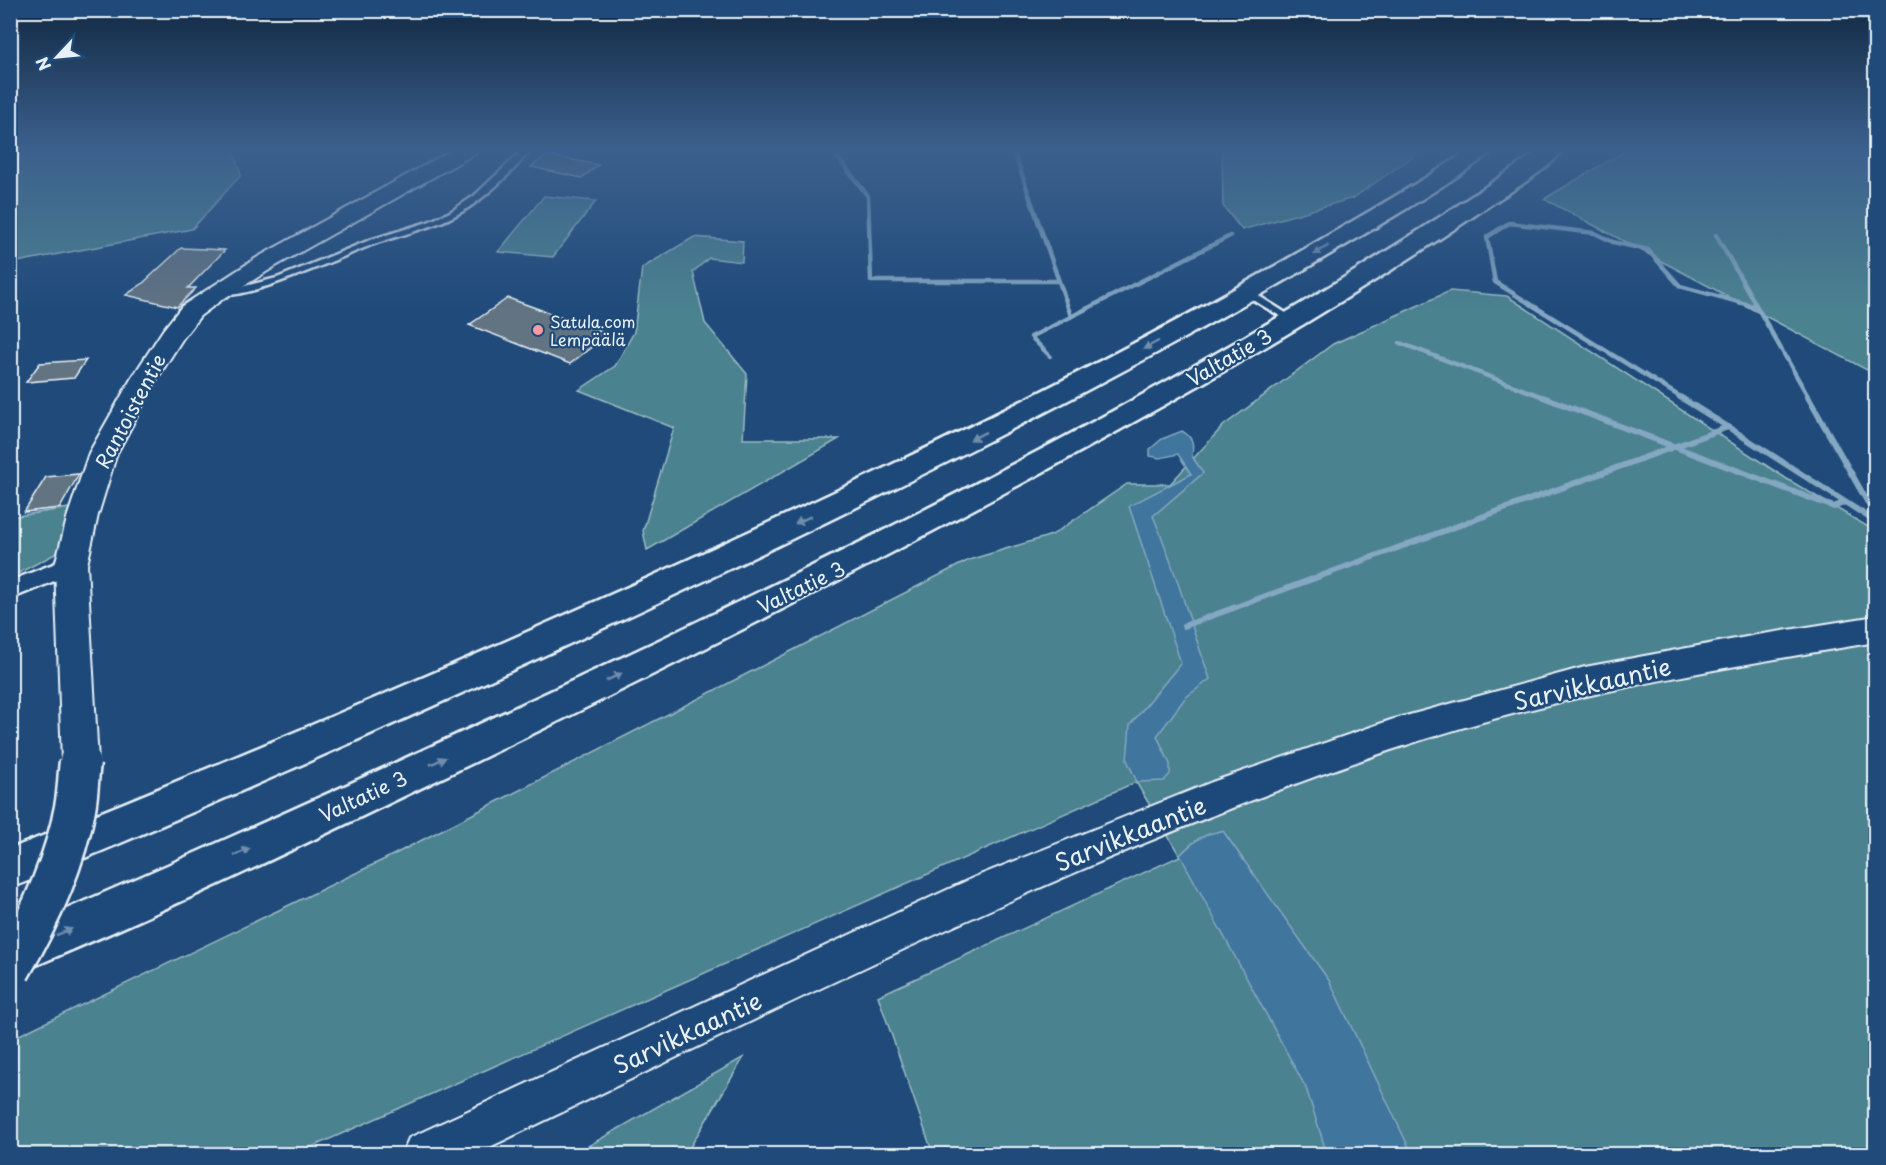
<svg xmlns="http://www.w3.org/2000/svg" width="1886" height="1165" font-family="'Playpen Sans',sans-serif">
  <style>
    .green { fill: #4c828f; stroke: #9abac4; stroke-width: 1.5 }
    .water { fill: #41759e; stroke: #84a7c2; stroke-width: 1.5 }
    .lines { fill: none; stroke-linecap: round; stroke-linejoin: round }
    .stream-far1 { stroke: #84a7c2; stroke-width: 4.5 }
    .stream { stroke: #84a7c2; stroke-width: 6 }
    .building { fill: #627382; stroke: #e8f1f8; stroke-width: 1.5 }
    .lane-casing { stroke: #e8f1f8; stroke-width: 5 }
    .street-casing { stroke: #e8f1f8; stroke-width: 5 }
    .secondary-casing { stroke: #e8f1f8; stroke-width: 4 }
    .highway-casing { stroke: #e8f1f8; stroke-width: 5 }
    .lane { fill: #1f4a7a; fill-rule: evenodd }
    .street { fill: #1f4a7a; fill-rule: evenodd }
    .secondary { fill: #1f4a7a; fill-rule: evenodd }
    .highway { fill: #1f4a7a; fill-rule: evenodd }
    .secondary-bridge-casing { stroke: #e8f1f8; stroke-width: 45; stroke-linecap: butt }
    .secondary-bridge { stroke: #1f4a7a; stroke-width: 40 }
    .oneway { fill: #6f8dac }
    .poi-dot { fill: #ff9aa2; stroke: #1f4a7a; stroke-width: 2 }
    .labels { text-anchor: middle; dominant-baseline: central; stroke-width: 4.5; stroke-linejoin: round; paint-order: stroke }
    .far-poi-label { font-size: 16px; fill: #e8f1f8; stroke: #1f4a7a; text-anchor: start }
    .street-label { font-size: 20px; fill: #e8f1f8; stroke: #1f4a7a }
    .near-street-label { font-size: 24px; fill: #e8f1f8; stroke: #1f4a7a }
  </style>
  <rect width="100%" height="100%" fill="#1f4a7a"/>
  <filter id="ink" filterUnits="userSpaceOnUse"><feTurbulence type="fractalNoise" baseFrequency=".0167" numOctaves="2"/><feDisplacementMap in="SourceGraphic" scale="12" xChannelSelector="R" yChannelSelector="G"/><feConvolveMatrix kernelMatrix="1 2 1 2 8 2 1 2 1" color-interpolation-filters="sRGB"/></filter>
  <g filter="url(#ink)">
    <path class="green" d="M 11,149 L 233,149 L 241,175 L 192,229 L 11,263 Z
      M 1222,149 L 1424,149 L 1353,198 L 1242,230 L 1223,206 Z
      M 1628,149 L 1875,149 L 1875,384 L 1869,371 L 1544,199 Z
      M 544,196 L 596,201 L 553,257 L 498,252 Z
      M 694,237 L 743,241 L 742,262 L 709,258 L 693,272 L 705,323 L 747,374 L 743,439 L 839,439 L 647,550 L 643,531 L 674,428 L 579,390 L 615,366 L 634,332 L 642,268 Z
      M 1450,291 L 1507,296 L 1787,479 L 1875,531 L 1875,1154 L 933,1154 L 878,996 L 1180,856 L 1136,782 L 296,1154 L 11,1154 L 11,1039 L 385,859 L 969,560 L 1052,535 L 1127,484 L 1170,484 L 1223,426 L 1333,344 Z
      M 76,507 L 59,552 L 11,577 L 11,517 Z
      M 744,1057 L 686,1154 L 574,1154 Z"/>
    <path class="water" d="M 1182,431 C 1193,438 1194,443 1192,456 L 1203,473 L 1153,516 C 1176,569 1190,624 1210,679 L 1185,698 L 1157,736 L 1170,764 L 1170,774 L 1164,781 L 1137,782 L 1127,760 L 1130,725 L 1181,663 L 1129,506 L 1191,474 L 1178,454 L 1160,458 L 1150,456 L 1150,449 L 1162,439 Z
      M 1223,831 L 1330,982 L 1412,1154 L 1327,1154 L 1306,1088 L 1180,855 C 1194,841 1203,833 1223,831 Z"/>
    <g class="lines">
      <path class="stream-far1" d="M 831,149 L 868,196 L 871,281 L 1059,281
        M 1013,149 L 1071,316
        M 1716,235 L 1809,398
        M 1400,343 L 1546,398
        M 1050,356 L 1031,337 L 1230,236
        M 1682,398 L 1495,282 L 1487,237 L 1509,223 L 1595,233 L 1613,242 L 1648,250 L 1680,286 L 1757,307"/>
      <path class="stream" d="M 1543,397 L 1834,507 L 1845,502 L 1876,522
        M 1680,397 L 1728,427
        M 1808,397 L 1876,517
        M 1184,626 L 1728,427 L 1845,502"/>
    </g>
    <path class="building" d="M 548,155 L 598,165 L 582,178 L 531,167 Z
      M 181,248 L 225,250 L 188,288 L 196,288 L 177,307 L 126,295 L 142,284 Z
      M 508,298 L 608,334 L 570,364 L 469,325 Z
      M 86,360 L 74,378 L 26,382 L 40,363 Z
      M 79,474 L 60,508 L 24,512 L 46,477 Z"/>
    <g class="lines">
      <g class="lane-casing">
        <path id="lane" d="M 524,149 L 531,149 C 516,169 485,198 463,211 C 437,227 406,233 377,243 C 351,252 237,306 217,293 L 218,291 L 241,287 L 277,278 L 370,240 L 428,222 L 450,212 L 474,196 Z
          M 1245,291 L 1251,291 L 1297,320 L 1293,322 L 1290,322 L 1245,295 Z"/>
      </g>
      <g class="street-casing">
        <path id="street" d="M 71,557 L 79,559 L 82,565 L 79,571 L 10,599 L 10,581 Z"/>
      </g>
      <g class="secondary-casing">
        <path id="secondary" d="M 454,149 L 479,149 L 476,153 L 274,267 L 223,299 L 200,316 L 183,338 L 157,379 L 117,453 L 98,515 L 87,565 L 98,762 L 93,773 L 80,778 L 67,773 L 62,762 L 55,565 L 68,515 L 89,453 L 131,379 L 163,330 L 182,306 L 258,257 Z
          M 1876,616 L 1876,642 C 1712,669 1548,697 1391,750 C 1074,857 776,1011 475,1154 L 402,1154 L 409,1138 L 975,877 L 1212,782 L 1391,720 L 1585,667 L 1757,635 Z"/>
      </g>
      <g class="highway-casing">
        <path id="highway" d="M 1470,149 L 1494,149 L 1491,153 C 1435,193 1375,228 1315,263 C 1150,361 980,447 808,531 C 638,614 466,692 294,768 C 200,809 106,851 10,888 L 10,849 C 288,738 562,620 832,493 C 990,419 1145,341 1296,254 C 1354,220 1414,187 1470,149 Z
          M 1541,149 L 1565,149 C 1543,174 1508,192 1480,212 C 1397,268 1311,321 1224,371 C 980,511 730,638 477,761 C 323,835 169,911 10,976 L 10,933 C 228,841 443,742 657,641 C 961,496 1264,342 1541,149 Z"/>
      </g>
      <use href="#lane" class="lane"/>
      <use href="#street" class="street"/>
      <use href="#secondary" class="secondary"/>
      <use href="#highway" class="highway"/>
      <g class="secondary-bridge-casing">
        <path id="secondary-bridge" d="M 10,969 C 40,918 64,866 75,808 C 78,793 78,777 80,762"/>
      </g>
      <use href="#secondary-bridge" class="secondary-bridge"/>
    </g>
    <defs><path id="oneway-solid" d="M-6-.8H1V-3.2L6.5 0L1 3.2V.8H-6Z" transform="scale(1.5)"/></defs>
    <g class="oneway">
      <use href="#oneway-solid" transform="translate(1321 250) rotate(149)"/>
      <use href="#oneway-solid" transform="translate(1151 345) rotate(152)"/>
      <use href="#oneway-solid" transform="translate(978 436) rotate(153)"/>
      <use href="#oneway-solid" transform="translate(803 520) rotate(154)"/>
      <use href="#oneway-solid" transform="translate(614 677) rotate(-26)"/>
      <use href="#oneway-solid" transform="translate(438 761) rotate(-25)"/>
      <use href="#oneway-solid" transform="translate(242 852) rotate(-25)"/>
      <use href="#oneway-solid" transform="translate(64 932) rotate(-23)"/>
    </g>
  </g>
  <linearGradient id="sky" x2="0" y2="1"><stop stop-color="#112943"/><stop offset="0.48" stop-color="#3c608d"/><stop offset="1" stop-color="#3c608d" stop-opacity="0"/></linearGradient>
  <rect width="1886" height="312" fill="url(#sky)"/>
  <circle class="poi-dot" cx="538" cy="330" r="6"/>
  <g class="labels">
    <g class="far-poi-label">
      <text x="550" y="321">Satula.com<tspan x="550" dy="18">Lempäälä</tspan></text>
    </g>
    <g class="street-label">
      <text transform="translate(1229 357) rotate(-30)">Valtatie 3</text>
      <text transform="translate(130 411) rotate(-62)">Rantoistentie</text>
      <text transform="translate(801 587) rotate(-26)">Valtatie 3</text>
      <text transform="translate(363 796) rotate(-25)">Valtatie 3</text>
    </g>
    <g class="near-street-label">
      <text transform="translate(1592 683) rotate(-13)">Sarvikkaantie</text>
      <text transform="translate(1130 833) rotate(-22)">Sarvikkaantie</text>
      <text transform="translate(687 1032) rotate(-25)">Sarvikkaantie</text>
    </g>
  </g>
  <rect width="1886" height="1165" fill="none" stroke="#1f4a7a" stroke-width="36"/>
  <rect x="18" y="18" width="1850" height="1129" fill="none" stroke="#e8f1f8" stroke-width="2" filter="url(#ink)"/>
  <g transform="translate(57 57) rotate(244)" stroke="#1f4a7a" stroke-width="4.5" paint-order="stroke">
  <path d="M0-4.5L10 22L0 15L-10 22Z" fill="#e8f1f8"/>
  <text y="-9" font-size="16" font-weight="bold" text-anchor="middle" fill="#e8f1f8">N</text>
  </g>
</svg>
